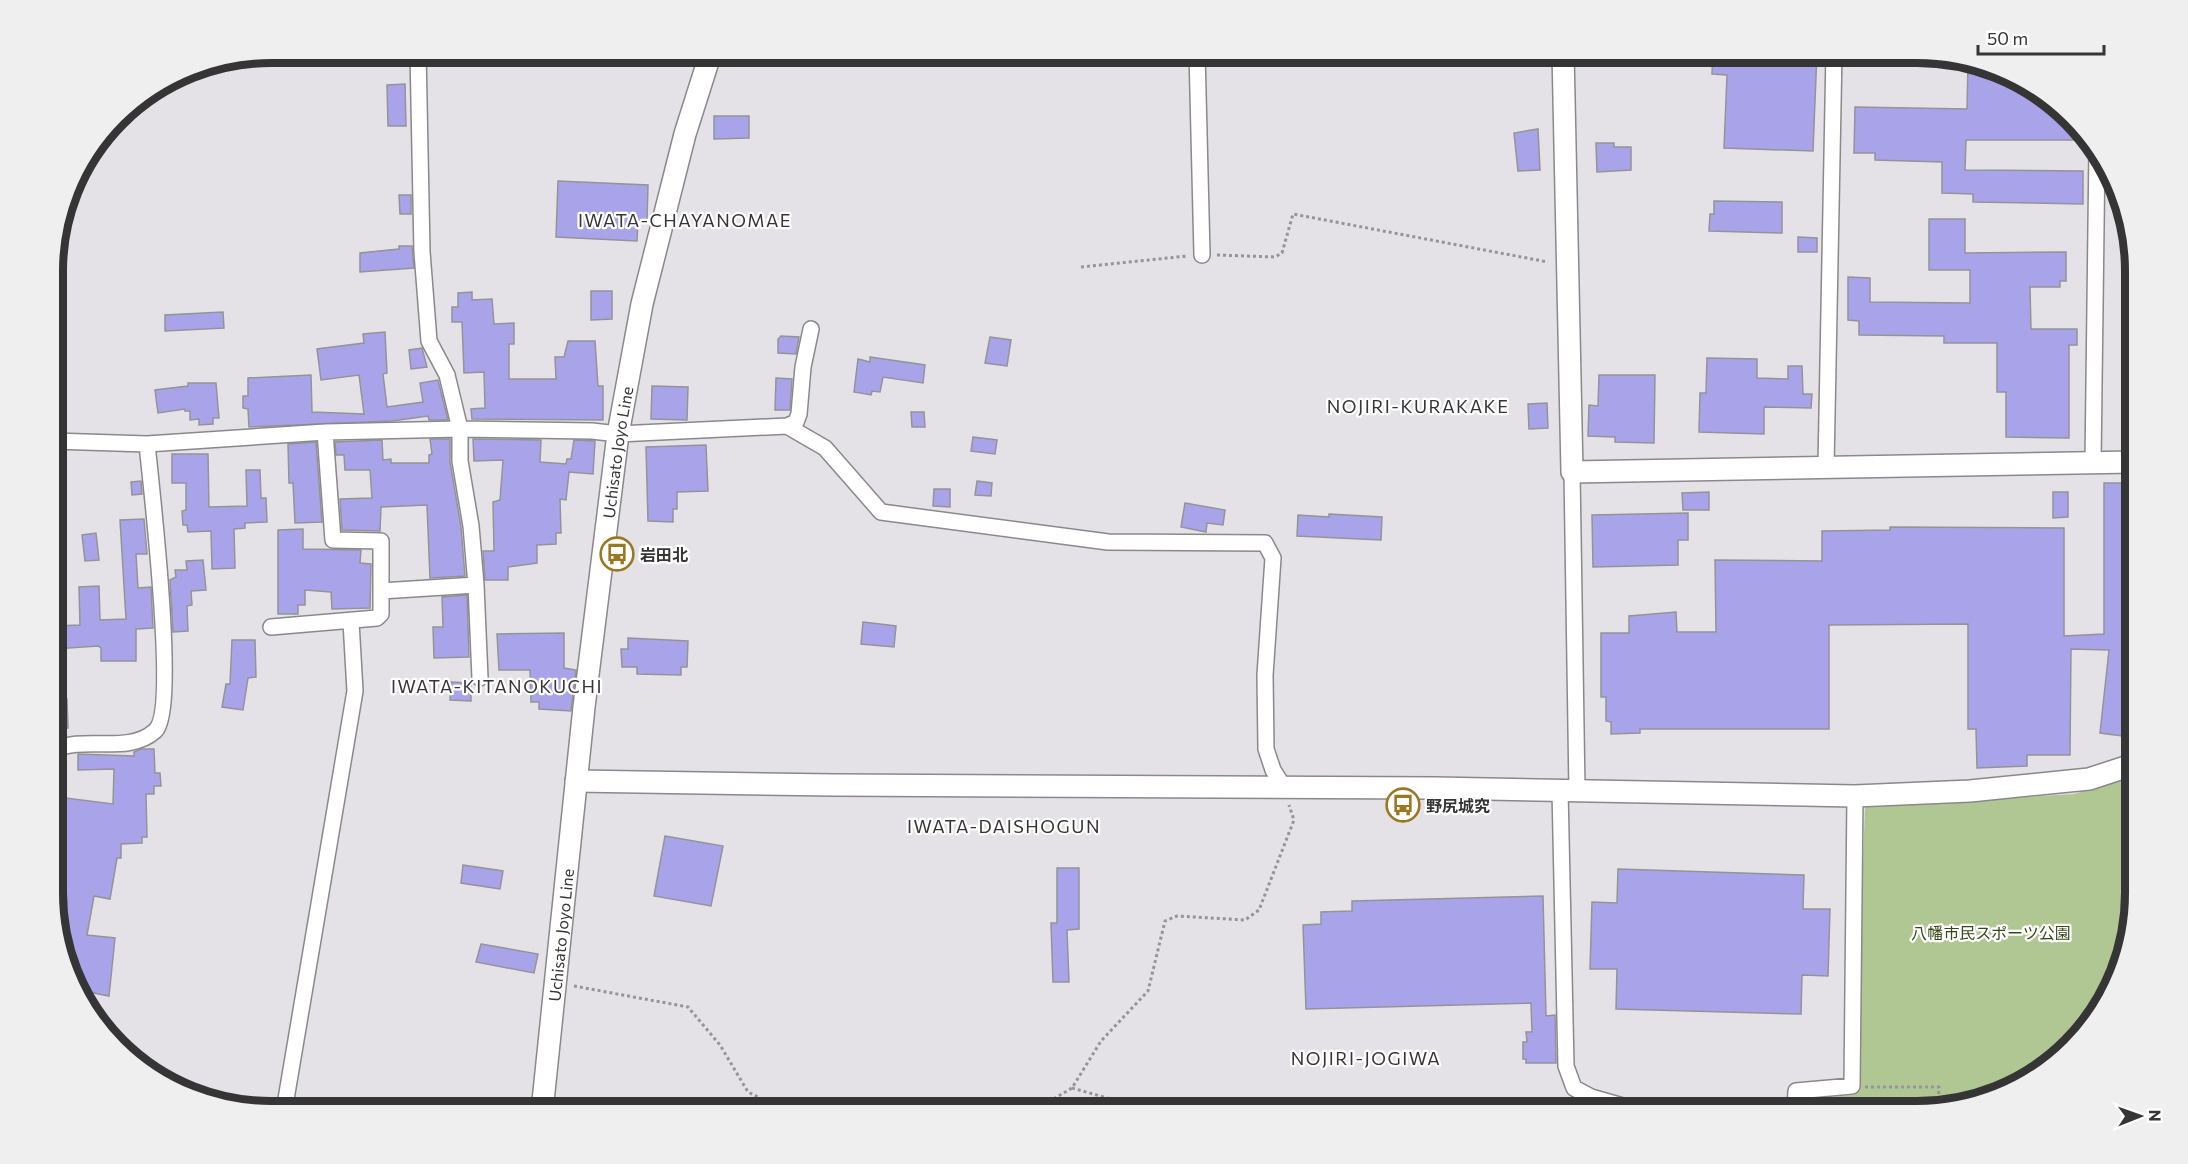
<svg xmlns="http://www.w3.org/2000/svg" width="2188" height="1164" font-family="Commissioner,'Noto Sans JP',sans-serif">
  <style>
    .green { fill: #b0c793 }
    .building { fill: #a9a4ea; stroke: #939398; stroke-width: 1.5 }
    .lines { fill: none; stroke-linecap: round; stroke-linejoin: round }
    .street-casing { stroke: #8b888c; stroke-width: 18 }
    .secondary-casing { stroke: #8b888c; stroke-width: 24 }
    .path { stroke: #979498; stroke-width: 3; stroke-dasharray: 3 3; stroke-linecap: butt }
    .street { stroke: #fff; stroke-width: 15 }
    .secondary { stroke: #fff; stroke-width: 21 }
    .labels { text-anchor: middle; dominant-baseline: central; stroke-width: 4.5; stroke-linejoin: round; paint-order: stroke }
    .street-label { font-size: 16px; fill: #363536; stroke: #fff }
    .poi-label { font-size: 16px; font-weight: bold; fill: #363536; stroke: #fff; text-anchor: start }
    .park-label { font-size: 16px; fill: #354917; stroke: #fff }
    .neighbourhood-label { font-size: 18px; letter-spacing: 1.5px; fill: #363536; stroke: #fff }
    .rim { fill: none; stroke: #363536; stroke-width: 8 }
  </style>
  <rect width="100%" height="100%" fill="#e5e2e7"/>
  <path class="green" d="M 2135,776 L 2135,894 L 2113,990 L 2038,1075 L 1931,1111 L 1806,1111 L 1806,1099 L 1855,1095 L 1865,807 L 2074,794 Z"/>
  <path class="building" d="M 1713,52 L 1817,52 L 1813,151 L 1724,148 L 1727,75 L 1712,74 Z
    M 1968,64 L 2014,75 L 2039,97 L 2039,104 L 2048,105 L 2089,140 L 1966,140 L 1965,170 L 2083,171 L 2083,204 L 1973,202 L 1973,194 L 1942,193 L 1942,162 L 1875,160 L 1875,153 L 1854,153 L 1855,107 L 1967,109 Z
    M 405,84 L 406,126 L 388,126 L 387,85 Z
    M 714,116 L 749,116 L 749,138 L 714,139 Z
    M 1538,129 L 1540,170 L 1518,171 L 1514,133 Z
    M 1596,143 L 1614,143 L 1614,147 L 1631,147 L 1631,170 L 1597,172 Z
    M 558,181 L 648,185 L 647,221 L 638,220 L 637,241 L 556,237 Z
    M 399,195 L 411,195 L 411,214 L 400,214 Z
    M 1714,201 L 1782,202 L 1782,233 L 1709,231 L 1710,214 L 1714,214 Z
    M 1929,219 L 1965,219 L 1965,253 L 2066,252 L 2066,281 L 2060,281 L 2060,287 L 2030,287 L 2031,329 L 2077,329 L 2077,345 L 2069,345 L 2069,438 L 2006,437 L 2006,392 L 1997,392 L 1997,343 L 1944,343 L 1944,336 L 1859,335 L 1859,321 L 1848,320 L 1848,277 L 1870,278 L 1870,302 L 1970,303 L 1970,270 L 1929,270 Z
    M 1798,237 L 1817,238 L 1817,252 L 1798,252 Z
    M 399,246 L 412,246 L 414,268 L 360,272 L 360,253 L 399,249 Z
    M 591,291 L 612,291 L 612,319 L 591,320 Z
    M 472,292 L 472,300 L 492,299 L 494,324 L 514,323 L 514,344 L 509,344 L 509,379 L 556,379 L 555,357 L 564,357 L 568,341 L 595,341 L 598,386 L 603,386 L 603,420 L 472,419 L 471,409 L 485,408 L 484,372 L 464,373 L 462,322 L 452,322 L 452,307 L 458,307 L 458,293 Z
    M 223,312 L 224,328 L 165,331 L 165,315 Z
    M 385,332 L 387,373 L 383,374 L 387,407 L 423,402 L 420,383 L 438,380 L 448,420 L 429,420 L 428,416 L 392,421 L 249,427 L 248,409 L 243,408 L 243,396 L 248,396 L 248,378 L 311,375 L 312,412 L 364,414 L 359,375 L 321,380 L 317,349 L 364,343 L 363,334 Z
    M 781,336 L 799,337 L 796,354 L 778,353 L 778,339 Z
    M 990,337 L 1011,340 L 1007,366 L 985,363 Z
    M 422,348 L 427,367 L 411,369 L 409,350 Z
    M 870,357 L 925,365 L 923,383 L 883,377 L 880,392 L 872,391 L 871,395 L 854,392 L 858,359 L 870,362 Z
    M 1707,358 L 1757,359 L 1757,378 L 1788,379 L 1788,366 L 1802,366 L 1803,394 L 1812,394 L 1811,408 L 1764,407 L 1764,434 L 1699,432 L 1700,393 L 1706,393 Z
    M 1599,375 L 1655,375 L 1654,443 L 1615,442 L 1615,437 L 1588,436 L 1589,405 L 1598,406 Z
    M 776,378 L 792,379 L 790,410 L 775,410 Z
    M 188,383 L 216,383 L 219,418 L 213,418 L 213,424 L 199,425 L 199,419 L 190,420 L 190,411 L 185,411 L 185,409 L 158,413 L 155,390 L 188,386 Z
    M 652,386 L 688,387 L 687,420 L 651,419 Z
    M 1547,403 L 1548,428 L 1529,429 L 1528,404 Z
    M 911,412 L 924,412 L 925,427 L 912,427 Z
    M 973,437 L 997,440 L 995,454 L 971,451 Z
    M 430,439 L 450,439 L 450,462 L 461,527 L 465,576 L 430,578 L 427,505 L 381,507 L 380,531 L 342,530 L 340,499 L 372,498 L 370,470 L 345,470 L 344,455 L 336,455 L 335,442 L 382,440 L 383,460 L 391,459 L 391,463 L 429,463 L 429,455 L 432,454 Z
    M 473,439 L 541,440 L 540,462 L 566,464 L 567,459 L 571,459 L 574,440 L 595,441 L 593,474 L 569,472 L 566,500 L 560,499 L 561,533 L 556,533 L 556,544 L 537,545 L 537,563 L 508,567 L 508,580 L 485,580 L 483,551 L 494,551 L 493,502 L 500,500 L 503,460 L 474,461 Z
    M 316,442 L 322,522 L 295,523 L 293,483 L 289,483 L 288,444 Z
    M 706,445 L 708,491 L 677,492 L 677,509 L 673,509 L 673,522 L 648,521 L 646,447 Z
    M 172,454 L 208,454 L 209,507 L 247,506 L 246,470 L 260,470 L 261,498 L 266,498 L 267,522 L 245,523 L 245,528 L 234,529 L 235,568 L 212,569 L 211,531 L 188,532 L 187,525 L 183,525 L 182,511 L 186,510 L 186,483 L 172,483 Z
    M 141,481 L 142,494 L 132,495 L 131,482 Z
    M 977,481 L 992,483 L 991,496 L 975,495 Z
    M 2104,483 L 2131,483 L 2134,678 L 2130,678 L 2122,736 L 2100,733 L 2109,650 L 2071,649 L 2070,755 L 2027,755 L 2027,766 L 1977,768 L 1976,729 L 1968,729 L 1968,624 L 1829,625 L 1829,729 L 1640,729 L 1640,733 L 1611,734 L 1611,722 L 1606,721 L 1606,697 L 1601,697 L 1601,633 L 1629,633 L 1629,616 L 1676,612 L 1677,632 L 1716,632 L 1715,560 L 1822,561 L 1822,531 L 1890,530 L 1890,527 L 2064,528 L 2064,636 L 2104,634 Z
    M 934,489 L 950,489 L 950,507 L 933,506 Z
    M 1709,492 L 1709,510 L 1683,510 L 1682,493 Z
    M 2053,492 L 2068,492 L 2068,517 L 2053,518 Z
    M 1185,503 L 1225,510 L 1223,525 L 1207,523 L 1206,532 L 1181,527 Z
    M 1688,513 L 1688,540 L 1678,540 L 1678,565 L 1593,567 L 1592,515 Z
    M 1329,514 L 1382,517 L 1381,540 L 1297,536 L 1298,515 L 1329,517 Z
    M 144,519 L 147,554 L 136,554 L 138,588 L 151,587 L 153,628 L 136,629 L 136,661 L 101,661 L 101,648 L 98,646 L 54,649 L 54,626 L 80,625 L 79,587 L 99,586 L 100,620 L 126,619 L 120,520 Z
    M 303,529 L 303,549 L 361,550 L 360,563 L 371,564 L 370,608 L 332,609 L 331,592 L 305,590 L 305,605 L 298,605 L 298,614 L 278,614 L 278,530 Z
    M 96,533 L 99,560 L 85,561 L 82,535 Z
    M 203,560 L 206,590 L 191,591 L 192,605 L 187,606 L 188,631 L 173,632 L 170,580 L 176,577 L 175,570 L 187,570 L 186,561 Z
    M 467,595 L 469,657 L 434,658 L 433,627 L 443,627 L 442,597 Z
    M 863,622 L 896,626 L 894,647 L 861,644 Z
    M 564,633 L 564,668 L 576,670 L 571,711 L 539,709 L 539,702 L 531,702 L 530,670 L 499,670 L 497,634 Z
    M 628,638 L 688,641 L 687,667 L 681,667 L 681,675 L 637,674 L 637,667 L 622,667 L 621,649 L 628,649 Z
    M 232,640 L 255,640 L 256,677 L 248,678 L 243,710 L 222,707 L 226,684 L 230,684 Z
    M 451,682 L 471,683 L 471,701 L 450,700 Z
    M 54,699 L 67,699 L 68,728 L 54,729 Z
    M 141,749 L 154,749 L 155,773 L 160,773 L 161,786 L 154,786 L 154,794 L 146,794 L 147,837 L 142,837 L 142,843 L 121,844 L 121,858 L 117,858 L 110,899 L 94,896 L 87,935 L 115,938 L 109,996 L 83,991 L 54,922 L 66,852 L 64,852 L 65,841 L 61,840 L 66,798 L 113,804 L 114,769 L 78,770 L 78,754 L 134,756 L 134,752 Z
    M 665,836 L 723,846 L 711,906 L 654,896 Z
    M 463,865 L 503,871 L 500,889 L 461,883 Z
    M 1057,868 L 1079,868 L 1079,929 L 1067,930 L 1069,982 L 1053,982 L 1051,923 L 1057,923 Z
    M 1618,869 L 1804,875 L 1803,909 L 1830,909 L 1828,976 L 1802,975 L 1801,1014 L 1616,1009 L 1617,969 L 1590,969 L 1592,902 L 1617,903 Z
    M 1543,896 L 1546,1016 L 1555,1015 L 1556,1063 L 1526,1063 L 1526,1059 L 1523,1059 L 1523,1042 L 1527,1042 L 1526,1032 L 1532,1032 L 1531,1003 L 1306,1009 L 1303,925 L 1321,924 L 1321,912 L 1352,911 L 1352,901 Z
    M 481,944 L 538,954 L 534,973 L 476,962 Z"/>
  <g class="lines">
    <g class="street-casing">
      <path id="street" d="M 418,52 L 422,252 L 429,341 L 447,375 L 460,429 L 460,461 L 471,526 L 476,585 L 480,678
        M 1197,52 L 1202,255
        M 787,426 L 825,448 L 881,512 L 1108,542 L 1265,543 L 1273,558 L 1265,675 L 1266,749 L 1273,770 L 1283,786
        M 53,441 L 147,444 L 325,432 L 460,429 L 592,431 L 618,434 L 787,426 L 796,422 L 799,414 L 803,367 L 811,329
        M 2093,463 L 2097,148
        M 1826,466 L 1834,52
        M 1572,472 L 1577,791
        M 381,591 L 476,585
        M 271,627 L 377,618 L 381,614 L 381,541 L 333,540 L 325,432
        M 54,750 C 85,735 128,755 155,731 C 178,711 151,485 147,444
        M 1560,790 L 1566,1066 L 1574,1088 L 1591,1097 L 1633,1109 L 1633,1111
        M 284,1111 L 355,691 L 351,622
        M 1795,1111 L 1796,1091 L 1852,1086 L 1855,796"/>
    </g>
    <g class="secondary-casing">
      <g id="secondary">
        <path d="M 1563,52 L 1572,472 L 2134,462"/>
        <path d="M 576,781 L 834,785 L 1435,788 L 1855,796 L 1970,791 L 2089,779 L 2135,764"/>
        <path id="s1" d="M 542,1111 L 584,707 L 618,434 L 642,304 L 685,134 L 711,52"/>
      </g>
    </g>
    <path class="path" d="M 1217,255 L 1275,257 L 1282,253 L 1293,214 L 1548,262
      M 1081,267 L 1187,256
      M 574,986 L 688,1007 L 720,1045 L 748,1092 L 766,1101 L 865,1111
      M 1865,1087 L 1939,1087 L 1938,1109
      M 1072,1088 L 1153,1111
      M 1033,1111 L 1072,1088 L 1101,1041 L 1148,991 L 1165,921 L 1177,916 L 1245,920 L 1259,910 L 1294,820 L 1289,805"/>
    <use href="#street" class="street"/>
    <use href="#secondary" class="secondary"/>
  </g>
  <defs>
    <g id="bus-ring" transform="scale(1.725)"><circle r="9.5" fill="#fff" stroke="#9b7722" stroke-width="1.5"/><path d="M-5-6H5V4H4V6H2V4H-2V6H-4V4H-5ZM-3.5-4V0h7V-4ZM-3.5 1.2v1.5H-2V1.2ZM2 1.2v1.5H3.5V1.2Z" fill="#9b7722"/></g>
  </defs>
  <g fill-rule="evenodd">
    <use href="#bus-ring" x="617" y="554"/>
    <use href="#bus-ring" x="1403" y="805"/>
  </g>
  <g class="labels">
    <g class="street-label">
      <text stroke="none"><textPath href="#s1" startOffset="663">Uchisato Joyo Line</textPath></text>
      <text stroke="none"><textPath href="#s1" startOffset="177">Uchisato Joyo Line</textPath></text>
    </g>
    <g class="poi-label">
      <text x="640" y="554">岩田北</text>
      <text x="1426" y="805">野尻城究</text>
    </g>
    <g class="park-label">
      <text x="1991" y="932">八幡市民スポーツ公園</text>
    </g>
    <g class="neighbourhood-label">
      <text x="685" y="220">IWATA-CHAYANOMAE</text>
      <text x="1418" y="406">NOJIRI-KURAKAKE</text>
      <text x="497" y="686">IWATA-KITANOKUCHI</text>
      <text x="1004" y="826">IWATA-DAISHOGUN</text>
      <text x="1366" y="1058">NOJIRI-JOGIWA</text>
    </g>
  </g>
  <path d="M0 0H2188V1164H0ZM271 63H1917A208 208 0 0 1 2125 271V893A208 208 0 0 1 1917 1101H271A208 208 0 0 1 63 893V271A208 208 0 0 1 271 63Z" fill="#efefef" fill-rule="evenodd"/>
  <path class="rim" d="M271 63H1917A208 208 0 0 1 2125 271V893A208 208 0 0 1 1917 1101H271A208 208 0 0 1 63 893V271A208 208 0 0 1 271 63Z"/>
  <g transform="translate(2140 1116) rotate(89)" stroke="#ffffff" stroke-width="4.5" paint-order="stroke">
  <path d="M0-4.5L10 22L0 15L-10 22Z" fill="#363536"/>
  <text y="-9" font-size="16" font-weight="bold" text-anchor="middle" fill="#363536">N</text>
  </g>
  <path d="M1978 45v9h126v-9" fill="none" stroke="#363536" stroke-width="3"/>
  <text x="1987" y="45" font-size="18" fill="#363536" stroke="#ffffff" stroke-width="4.5" paint-order="stroke">50 m</text>
</svg>
